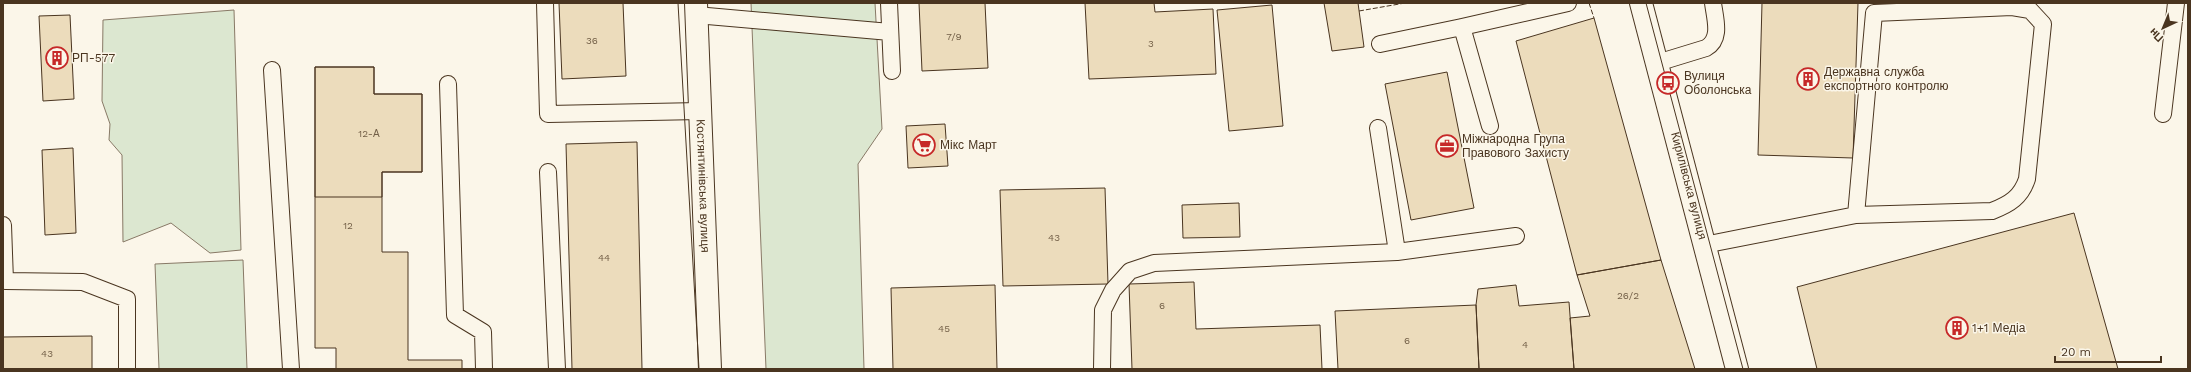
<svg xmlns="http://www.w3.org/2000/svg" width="2191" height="372" font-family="'Work Sans',sans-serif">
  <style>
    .green { fill: #dce7d0; stroke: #887966 }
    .building { fill: #ecdcbc; stroke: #4a3520 }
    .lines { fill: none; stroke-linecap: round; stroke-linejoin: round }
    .lane-casing { stroke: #4a3520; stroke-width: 18 }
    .secondary-casing { stroke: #4a3520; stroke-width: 24 }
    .lane { stroke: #fbf6e9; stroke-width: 16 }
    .secondary { stroke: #fbf6e9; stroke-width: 22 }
    .tram { stroke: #4a3520; stroke-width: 1 }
    .fence { stroke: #4a3520; stroke-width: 1; stroke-dasharray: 5 2; stroke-linecap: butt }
    .labels { text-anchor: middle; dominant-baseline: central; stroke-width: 3; stroke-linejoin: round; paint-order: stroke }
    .number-label { font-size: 10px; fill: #725f47 }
    .poi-label { font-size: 12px; fill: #4a3520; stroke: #fbf6e9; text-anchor: start }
    .street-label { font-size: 12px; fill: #4a3520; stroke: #fbf6e9 }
  </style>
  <rect width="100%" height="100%" fill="#fbf6e9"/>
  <path class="green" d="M 751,3 L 875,3 L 882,129 L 858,164 L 864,369 L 766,369 Z
    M 234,10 L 241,250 L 210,253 L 171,223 L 123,242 L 122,155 L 109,140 L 110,124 L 102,101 L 103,20 Z
    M 243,260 L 247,369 L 159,369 L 155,264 Z"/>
  <path class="building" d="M 559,3 L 623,3 L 626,76 L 562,79 Z
    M 919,3 L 985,3 L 988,68 L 922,71 Z
    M 1085,3 L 1154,3 L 1155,12 L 1213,9 L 1216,74 L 1089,79 Z
    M 1324,3 L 1358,3 L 1364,47 L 1332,51 Z
    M 1762,3 L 1858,3 L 1853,158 L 1758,155 Z
    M 1272,5 L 1283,126 L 1229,131 L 1217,10 Z
    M 70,15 L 74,99 L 43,101 L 39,16 Z
    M 1594,18 L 1661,260 L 1577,275 L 1516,41 Z
    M 315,67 L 374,67 L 374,94 L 422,94 L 422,172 L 382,172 L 382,252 L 408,252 L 408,360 L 462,360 L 462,369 L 336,369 L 336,348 L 315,348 Z
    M 315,67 L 374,67 L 374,94 L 422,94 L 422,172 L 382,172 L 382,197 L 315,197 Z
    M 1447,72 L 1474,208 L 1411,220 L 1385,84 Z
    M 945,124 L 948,166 L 908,168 L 906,126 Z
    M 637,142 L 642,369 L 572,369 L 566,144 Z
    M 73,148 L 76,233 L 45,235 L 42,150 Z
    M 1105,188 L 1108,284 L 1003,286 L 1000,190 Z
    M 1239,203 L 1240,237 L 1183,238 L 1182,205 Z
    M 2074,213 L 2118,369 L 1817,369 L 1797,287 Z
    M 1661,260 L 1695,369 L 1574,369 L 1570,318 L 1590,316 L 1577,275 Z
    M 1194,282 L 1196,329 L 1320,325 L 1322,369 L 1132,369 L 1129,284 Z
    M 995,285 L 997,369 L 893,369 L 891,288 Z
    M 1516,285 L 1519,306 L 1569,302 L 1574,369 L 1479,369 L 1476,305 L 1478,289 Z
    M 1476,305 L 1479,369 L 1338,369 L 1335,311 Z
    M 92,336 L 92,369 L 3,369 L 3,337 Z"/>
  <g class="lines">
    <g class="lane-casing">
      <path id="lane" d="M 545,3 L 548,114 L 700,111
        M 889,3 L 892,71
        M 696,15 L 890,32
        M 1380,44 L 1462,27
        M 1657,63 L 1706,48 C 1722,39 1715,19 1713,3
        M 272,70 L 291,369
        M 448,84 L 455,315 L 483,332 L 484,369
        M 2163,114 L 2176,3
        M 1490,126 L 1462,27 L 1568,3
        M 1378,128 L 1397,252
        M 548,172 L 557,369
        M 3,225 L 5,281 L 83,282 L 127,299 L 127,369
        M 1704,245 L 1856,215 L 1992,211 C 2010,204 2021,197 2027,179 L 2043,24 L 2030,10 L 2012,7 L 1874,13 L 1856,215
        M 1102,369 L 1103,310 L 1113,290 L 1130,271 L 1154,263 L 1397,252 L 1516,236"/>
    </g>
    <g class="secondary-casing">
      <g id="secondary">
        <path id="s1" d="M 696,3 L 710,369"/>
        <path id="s2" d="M 1641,3 L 1737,369"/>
      </g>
    </g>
    <use href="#lane" class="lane"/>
    <use href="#secondary" class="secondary"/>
    <path class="tram" d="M 678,3 L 699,369
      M 1646,3 L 1743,369"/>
    <path class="fence" d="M 1589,3 L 1594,18
      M 1359,11 L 1405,3"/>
  </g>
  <defs>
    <g id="building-ring" transform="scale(1.15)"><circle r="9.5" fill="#fbf6e9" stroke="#c62828" stroke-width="1.5"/><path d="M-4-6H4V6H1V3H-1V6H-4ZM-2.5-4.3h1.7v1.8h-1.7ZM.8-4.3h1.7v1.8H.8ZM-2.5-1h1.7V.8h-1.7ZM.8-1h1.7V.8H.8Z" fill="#c62828"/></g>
    <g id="bus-ring" transform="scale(1.15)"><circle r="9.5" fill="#fbf6e9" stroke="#c62828" stroke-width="1.5"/><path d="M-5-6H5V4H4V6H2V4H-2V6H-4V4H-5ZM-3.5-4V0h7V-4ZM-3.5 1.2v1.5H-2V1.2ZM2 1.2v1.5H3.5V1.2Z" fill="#c62828"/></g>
    <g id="supermarket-ring" transform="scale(1.15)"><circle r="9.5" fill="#fbf6e9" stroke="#c62828" stroke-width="1.5"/><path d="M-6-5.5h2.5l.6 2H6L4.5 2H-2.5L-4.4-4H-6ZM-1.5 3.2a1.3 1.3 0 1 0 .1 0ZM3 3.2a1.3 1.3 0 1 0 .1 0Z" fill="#c62828"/></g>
    <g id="office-ring" transform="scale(1.15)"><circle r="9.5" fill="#fbf6e9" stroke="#c62828" stroke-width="1.5"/><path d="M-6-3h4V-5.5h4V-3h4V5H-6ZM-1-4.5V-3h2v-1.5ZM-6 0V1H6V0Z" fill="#c62828"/></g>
  </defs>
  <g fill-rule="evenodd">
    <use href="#building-ring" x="57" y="58"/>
    <use href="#building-ring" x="1808" y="79"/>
    <use href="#bus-ring" x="1668" y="83"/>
    <use href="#supermarket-ring" x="924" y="145"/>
    <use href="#office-ring" x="1447" y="146"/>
    <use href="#building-ring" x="1957" y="328"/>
  </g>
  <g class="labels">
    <g class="number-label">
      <text x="954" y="36">7/9</text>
      <text x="592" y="40">36</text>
      <text x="1151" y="43">3</text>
      <text x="369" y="133">12-А</text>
      <text x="348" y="225">12</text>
      <text x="1054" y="237">43</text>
      <text x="604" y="257">44</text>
      <text x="1628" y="295">26/2</text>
      <text x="1162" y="305">6</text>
      <text x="944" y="328">45</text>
      <text x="1407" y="340">6</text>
      <text x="1525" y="344">4</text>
      <text x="47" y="353">43</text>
    </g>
    <g class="poi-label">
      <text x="72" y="58">РП-577</text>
      <text x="1824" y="72">Державна служба<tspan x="1824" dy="14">експортного контролю</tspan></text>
      <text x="1684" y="76">Вулиця<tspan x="1684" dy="14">Оболонська</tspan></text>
      <text x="1462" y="139">Міжнародна Група<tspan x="1462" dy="14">Правового Захисту</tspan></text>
      <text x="940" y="145">Мікс Март</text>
      <text x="1972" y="328">1+1 Медіа</text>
    </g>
    <g class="street-label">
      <text stroke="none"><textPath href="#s1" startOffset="183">Костянтинівська вулиця</textPath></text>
      <text stroke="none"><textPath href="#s2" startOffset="189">Кирилівська вулиця</textPath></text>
    </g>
  </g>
  <rect width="2191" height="372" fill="none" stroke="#4a3520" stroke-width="8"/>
  <g transform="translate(2163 28) rotate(224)" stroke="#fbf6e9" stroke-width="3" paint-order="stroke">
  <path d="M0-3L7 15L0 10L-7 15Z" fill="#4a3520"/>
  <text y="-6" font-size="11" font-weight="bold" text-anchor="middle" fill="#4a3520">Пн</text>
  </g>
  <path d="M2055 356v6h106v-6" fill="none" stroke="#4a3520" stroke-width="2"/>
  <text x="2061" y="356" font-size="12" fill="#4a3520" stroke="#fbf6e9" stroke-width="3" paint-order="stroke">20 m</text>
</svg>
